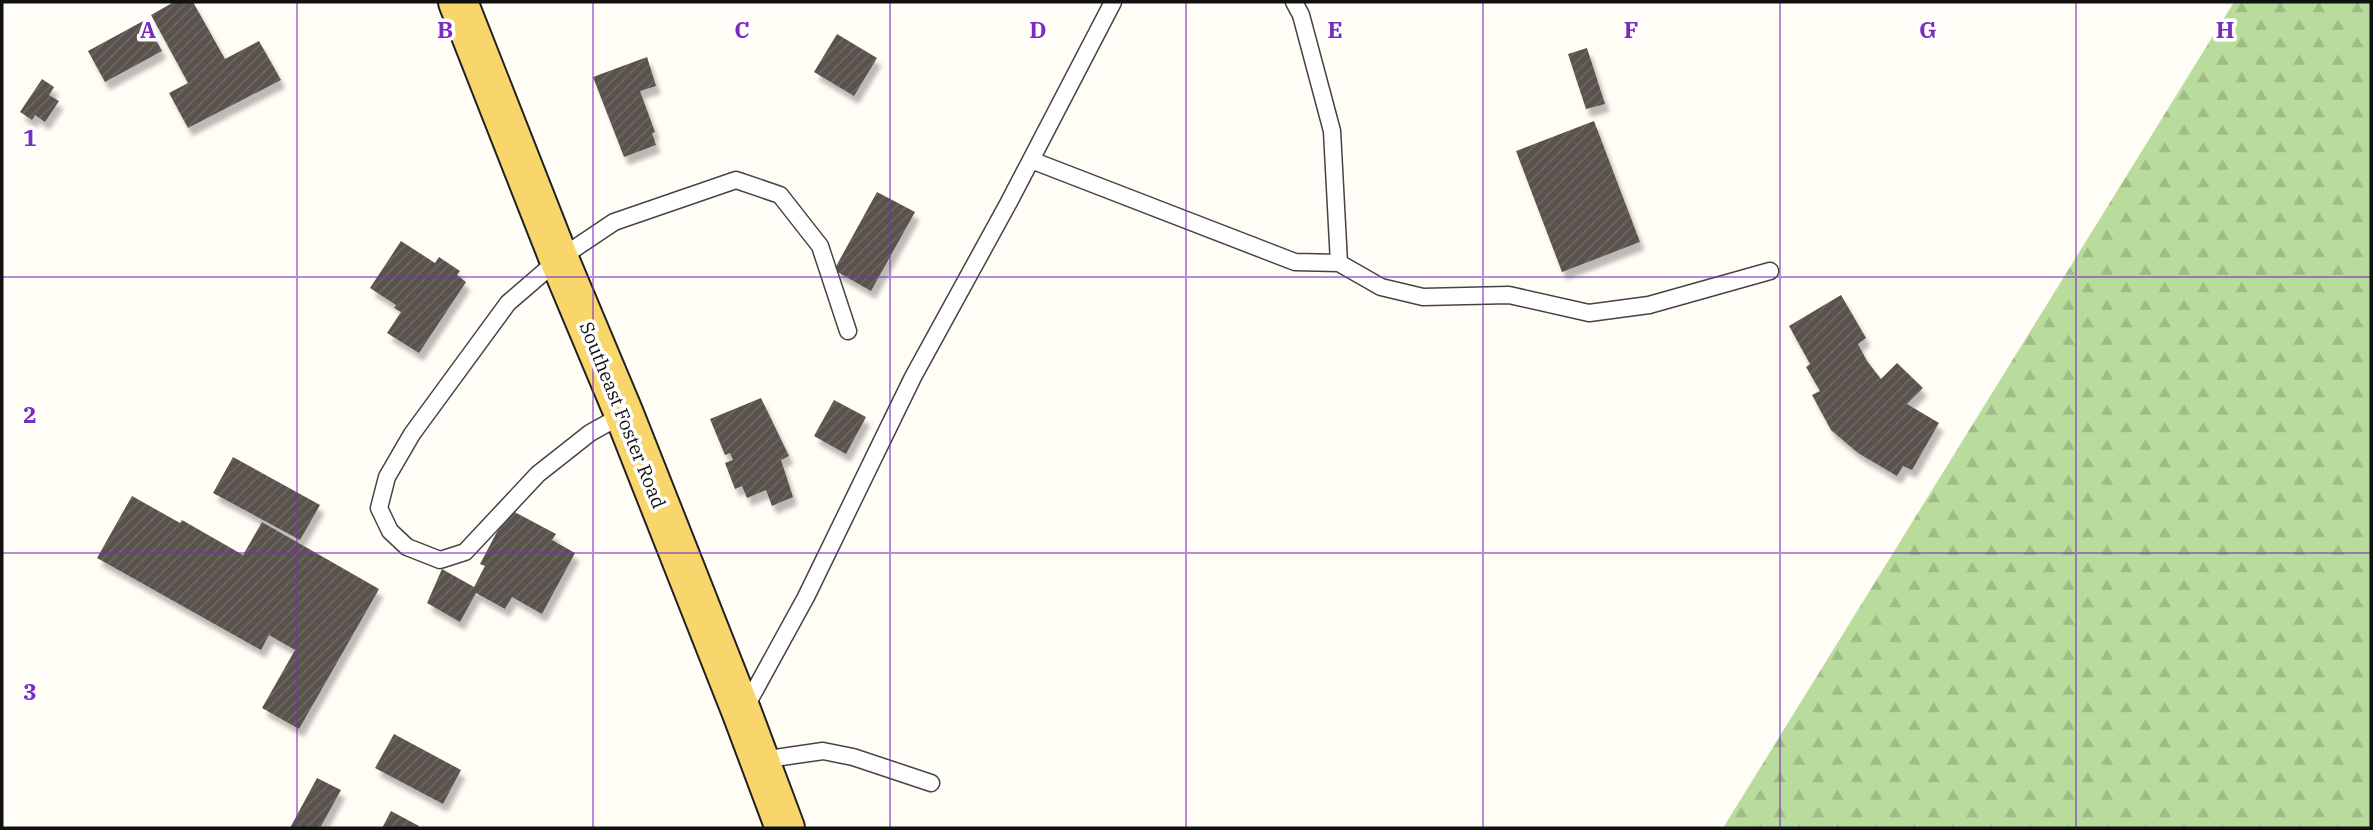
<svg xmlns="http://www.w3.org/2000/svg" width="2373" height="830" font-family="'IBM Plex Serif',serif">
  <style>
    .forest { fill: url(#forest-firs) }
    .building { fill: url(#building-hatch); filter: url(#shadow) }
    .lines { fill: none; stroke-linecap: round; stroke-linejoin: round }
    .lane-casing { stroke: #444; stroke-width: 19 }
    .primary-casing { stroke: #222; stroke-width: 42 }
    .lane { stroke: #fff; stroke-width: 16 }
    .primary { stroke: #f9d66b; stroke-width: 38 }
    .grid { fill: none; stroke: #7b2cbf; stroke-width: 2; stroke-opacity: 0.55 }
    .labels { text-anchor: middle; dominant-baseline: central; stroke-width: 7; stroke-linejoin: round; paint-order: stroke }
    .street-label { font-size: 19px; fill: #111; stroke: #fff }
    .grid-label { font-size: 23px; text-anchor: middle; font-weight: bold; fill: #7b2cbf; stroke: #fff; stroke-width: 7; stroke-linejoin: round; paint-order: stroke }
  </style>
  <defs>
    <pattern id="forest-firs" width="22" height="20" patternUnits="userSpaceOnUse" patternTransform="scale(1.75)"><rect width="22" height="20" fill="#b9dc9c"/><path d="M5 1l3.5 6h-7zM16 11l3.5 6h-7z" fill="#9ebc85"/></pattern>
    <pattern id="building-hatch" width="6" height="6" patternUnits="userSpaceOnUse" patternTransform="scale(1.75)"><rect width="6" height="6" fill="#5a524d"/><path d="M-1 1l2-2M0 6l6-6M5 7l2-2" fill="none" stroke="#6d6662"/></pattern>
    <filter id="shadow"><feDropShadow dx="4.5" dy="8" stdDeviation="2" flood-color="#0004"/></filter>
  </defs>
  <rect width="100%" height="100%" fill="#fffdf5"/>
  <path class="forest" d="M 2234,2 L 2371,2 L 2371,828 L 1723,828 Z"/>
  <path class="building" d="M 174,2 L 193,2 L 225,59 L 259,41 L 281,80 L 188,128 L 169,93 L 188,83 L 151,15 Z
    M 145,20 L 162,51 L 105,82 L 88,51 Z
    M 837,34 L 877,58 L 854,96 L 814,72 Z
    M 1587,48 L 1605,104 L 1586,109 L 1568,54 Z
    M 647,57 L 656,86 L 640,91 L 655,132 L 652,133 L 656,145 L 624,157 L 593,77 Z
    M 42,79 L 54,87 L 49,95 L 59,101 L 45,122 L 35,115 L 32,120 L 20,112 Z
    M 1594,121 L 1640,242 L 1562,272 L 1516,151 Z
    M 877,192 L 915,212 L 871,291 L 834,270 Z
    M 401,241 L 435,263 L 439,257 L 460,271 L 457,275 L 466,282 L 419,353 L 387,333 L 401,312 L 394,308 L 396,305 L 370,288 Z
    M 1841,295 L 1866,338 L 1858,344 L 1867,361 L 1881,379 L 1897,363 L 1923,388 L 1907,404 L 1939,423 L 1912,470 L 1903,466 L 1897,476 L 1858,453 L 1831,430 L 1812,395 L 1820,391 L 1806,367 L 1810,364 L 1789,326 Z
    M 761,398 L 789,456 L 781,460 L 793,497 L 772,506 L 766,490 L 747,498 L 742,486 L 735,489 L 725,463 L 733,460 L 730,453 L 725,455 L 710,419 Z
    M 834,400 L 866,417 L 846,454 L 814,436 Z
    M 233,457 L 320,505 L 300,540 L 213,493 Z
    M 132,496 L 180,523 L 182,520 L 243,555 L 262,522 L 379,589 L 299,729 L 262,708 L 295,650 L 269,635 L 261,650 L 97,558 Z
    M 509,509 L 556,534 L 552,540 L 575,553 L 542,614 L 512,597 L 505,609 L 476,593 L 460,622 L 427,603 L 442,569 L 474,587 L 485,566 L 480,564 Z
    M 394,734 L 461,770 L 443,804 L 375,768 Z
    M 317,778 L 341,790 L 320,828 L 290,828 Z
    M 391,811 L 419,826 L 418,828 L 382,828 Z"/>
  <g class="lines">
    <g class="lane-casing">
      <path id="lane" d="M 1294,2 L 1301,15 L 1332,131 L 1339,263 L 1381,287 L 1423,297 L 1509,295 L 1589,313 L 1649,305 L 1770,271
        M 1031,160 L 1295,262 L 1339,263
        M 624,414 L 590,433 L 538,474 L 465,552 L 440,560 L 407,547 L 390,531 L 379,508 L 387,477 L 412,434 L 508,303 L 559,259 L 614,222 L 736,180 L 780,195 L 820,246 L 848,331
        M 744,710 L 806,597 L 913,377 L 1009,202 L 1113,2
        M 761,760 L 823,751 L 853,757 L 931,783"/>
    </g>
    <g class="primary-casing">
      <path id="primary" d="M 458,2 L 559,259 L 624,414 L 742,713 L 785,828"/>
    </g>
    <use href="#lane" class="lane"/>
    <use href="#primary" class="primary"/>
  </g>
  <path class="grid" d="M 297,2 L 297,828M 593,2 L 593,828M 890,2 L 890,828M 1186,2 L 1186,828M 1483,2 L 1483,828M 1780,2 L 1780,828M 2076,2 L 2076,828M 2,277 L 2371,277M 2,553 L 2371,553"/>
  <g class="labels">
    <g class="street-label">
      <text transform="translate(623 415) rotate(68)">Southeast Foster Road</text>
    </g>
  </g>
  <g class="grid-label">
    <text x="148" y="38">A</text>
    <text x="445" y="38">B</text>
    <text x="742" y="38">C</text>
    <text x="1038" y="38">D</text>
    <text x="1335" y="38">E</text>
    <text x="1631" y="38">F</text>
    <text x="1928" y="38">G</text>
    <text x="2225" y="38">H</text>
    <text x="30" y="146">1</text>
    <text x="30" y="423">2</text>
    <text x="30" y="700">3</text>
  </g>
  <rect width="2373" height="830" fill="none" stroke="#111111" stroke-width="7"/>
</svg>
